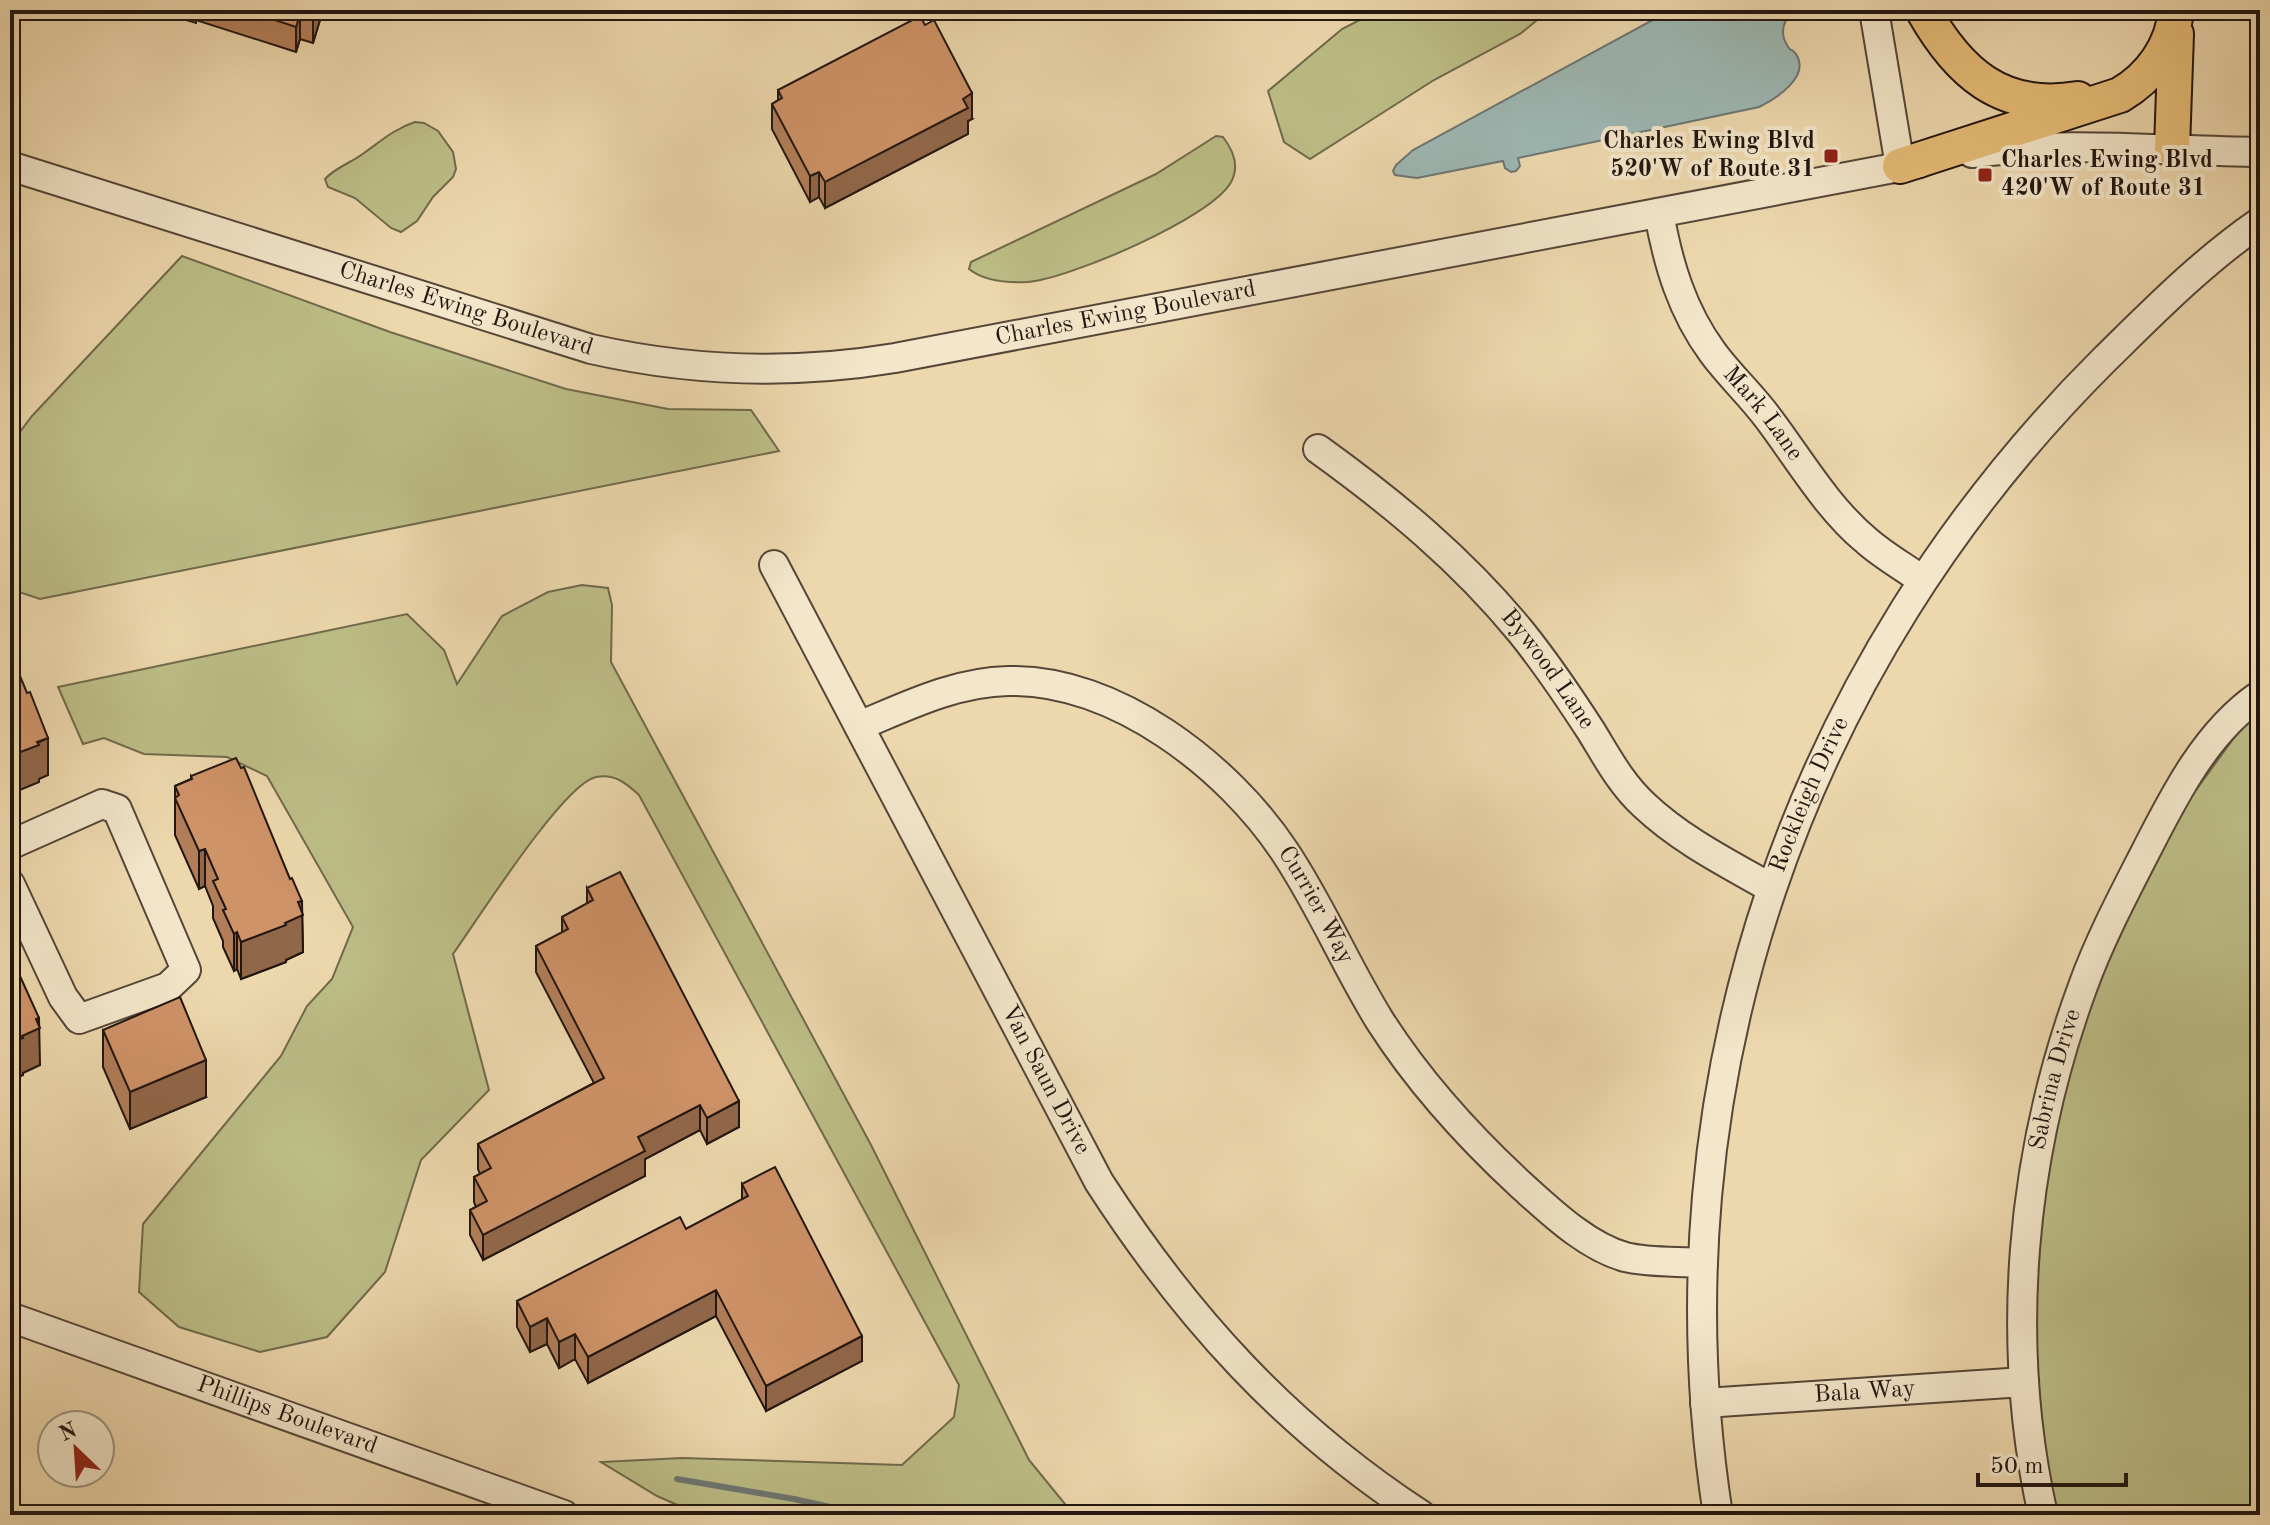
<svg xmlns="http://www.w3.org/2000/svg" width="2270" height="1525" font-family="'Old Standard TT',serif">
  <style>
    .green { fill: #bdbe87; stroke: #706a4c; stroke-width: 2 }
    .water { fill: #9db8b4; stroke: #6c7773; stroke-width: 2 }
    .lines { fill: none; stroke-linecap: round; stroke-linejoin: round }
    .stream { stroke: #6c7773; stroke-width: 6 }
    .minor-casing { stroke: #554638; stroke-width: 32 }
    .major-casing { stroke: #221611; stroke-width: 38 }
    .minor { stroke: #f3e6ca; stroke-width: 28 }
    .major { stroke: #e6bc76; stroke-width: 34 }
    .wall { fill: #b27e59; stroke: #221611; stroke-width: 2 }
    .shaded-wall { fill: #916749; stroke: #221611; stroke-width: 2 }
    .building { fill: #cf9368; stroke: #221611; stroke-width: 2 }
    .poi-dot { fill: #8f2418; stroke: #f3e6ca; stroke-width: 3 }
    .labels { text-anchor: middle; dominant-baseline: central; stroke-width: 8; stroke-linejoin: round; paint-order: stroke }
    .poi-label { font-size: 24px; font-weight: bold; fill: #221611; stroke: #f3e6ca; text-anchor: end }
    .street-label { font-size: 24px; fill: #221611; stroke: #f3e6ca }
  </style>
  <rect width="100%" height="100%" fill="#edd8ad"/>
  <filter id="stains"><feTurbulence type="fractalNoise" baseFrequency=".0025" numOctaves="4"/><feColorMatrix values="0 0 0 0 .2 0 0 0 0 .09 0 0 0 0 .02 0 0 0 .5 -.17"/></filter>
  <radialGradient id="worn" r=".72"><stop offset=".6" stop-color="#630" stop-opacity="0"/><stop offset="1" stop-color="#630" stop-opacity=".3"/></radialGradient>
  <path class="green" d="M 1379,10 L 1555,10 L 1536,21 L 1520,34 L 1434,80 L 1310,159 L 1284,142 L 1268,91 L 1342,29 Z
    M 415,122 L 424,123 L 438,131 L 453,152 L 456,169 L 453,177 L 433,197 L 417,221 L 401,232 L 391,228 L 355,198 L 328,187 L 325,179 C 336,167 351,163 364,153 C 381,141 394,129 415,122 Z
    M 1216,136 L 1223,137 C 1233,150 1240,166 1231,182 C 1212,218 1068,279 1028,282 C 1008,283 984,281 969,269 L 971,262 L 1156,174 Z
    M 182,256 L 390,332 L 566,389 L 668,409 L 751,410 L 779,451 L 40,599 L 13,590 L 10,581 L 10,445 L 32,416 Z
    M 582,585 L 608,588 L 612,605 L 611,662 L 871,1145 L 1029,1460 L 1074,1515 L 700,1515 L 657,1496 L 601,1462 L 682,1458 L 902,1465 L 954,1417 L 959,1385 L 639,795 C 626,783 614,773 596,777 C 563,784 476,922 453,954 L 489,1090 L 421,1160 L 385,1272 L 327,1337 L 260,1352 L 179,1327 L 139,1292 L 143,1224 L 281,1056 L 307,1006 L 332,979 L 353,927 L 267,776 L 227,757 L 144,754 L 104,738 L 83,744 L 58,687 L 407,614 L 444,650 L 457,684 L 502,616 L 548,592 Z
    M 2260,702 L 2260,1515 L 2055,1515 L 2027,1408 L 2038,1144 L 2116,900 Z"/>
  <path class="water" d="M 1671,10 L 1793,10 C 1784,20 1779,32 1787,45 C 1792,54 1790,46 1796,54 C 1811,77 1775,99 1759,107 L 1518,158 L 1520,166 L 1516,171 L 1511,172 L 1505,168 L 1503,161 L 1417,178 L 1395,175 L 1393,171 L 1396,165 L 1413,150 Z"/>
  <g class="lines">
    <path class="stream" d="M 677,1479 L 794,1499 L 866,1515"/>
    <g class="minor-casing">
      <g id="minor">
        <path d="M 1874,10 L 1900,166"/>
        <path d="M 1972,153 C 2068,141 2164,151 2260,152"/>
        <path id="s1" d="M 10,166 L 591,349 C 693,372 792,375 895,358 L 1920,163"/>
        <path id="s2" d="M 1659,213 C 1668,264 1682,311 1713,353 C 1730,376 1751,395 1768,418 C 1799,459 1827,508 1867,541 C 1884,556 1904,567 1922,580"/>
        <path id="s3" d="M 1318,449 C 1393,503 1462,560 1521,632 C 1546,663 1569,697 1591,731 C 1607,757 1621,784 1644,805 C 1681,840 1727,863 1771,888"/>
        <path id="s4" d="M 774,565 L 1099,1182 C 1187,1318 1285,1426 1421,1515"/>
        <path id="s5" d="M 859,726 C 907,706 955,682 1008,681 C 1115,678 1229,767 1285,852 C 1321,906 1346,966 1380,1021 C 1419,1082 1468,1136 1521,1185 C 1550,1211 1586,1246 1625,1257 C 1649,1263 1677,1261 1703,1263"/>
        <path d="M 10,845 L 102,804 L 117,809 L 186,970 L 168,987 L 79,1019 L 63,997 L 10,884"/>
        <path id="s6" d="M 10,1317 L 564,1515"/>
        <path id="s7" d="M 1705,1403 L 2024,1382"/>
        <path id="s8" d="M 1718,1515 C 1651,1086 1798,664 2105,359 C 2154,311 2203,261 2260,222"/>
        <path id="s9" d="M 2043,1515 C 2004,1340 2021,1154 2083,986 C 2100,939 2124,894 2147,849 C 2175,794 2207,731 2260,695"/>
      </g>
    </g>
    <g class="major-casing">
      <path id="major" d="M 1923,10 C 1958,72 2001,112 2078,99
        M 2172,148 L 2176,34
        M 1900,166 L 2120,95 C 2151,77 2173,46 2176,10"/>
    </g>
    <use href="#minor" class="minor"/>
    <use href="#major" class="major"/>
  </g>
  <path class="wall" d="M 164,10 L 323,10 L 313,43 L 300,39 L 296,52 L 196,20 L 196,23 L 176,17 L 176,14 Z
    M 778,90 L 972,119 L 968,121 L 968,134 L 825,208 L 819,197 L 810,202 L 772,129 L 772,104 L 778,100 Z
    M 191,776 L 302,913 L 303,952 L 286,960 L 286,962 L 241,979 L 237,969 L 234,971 L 223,947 L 223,941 L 213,918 L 213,906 L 205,886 L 199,889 L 175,835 L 175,786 L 191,779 Z
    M 587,888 L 739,1127 L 707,1144 L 700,1130 L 645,1159 L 645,1176 L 483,1260 L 470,1235 L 470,1210 L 476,1207 L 474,1202 L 474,1177 L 480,1174 L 478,1169 L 478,1144 L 594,1083 L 536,972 L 536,946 L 562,933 L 562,917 L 587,904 Z
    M 103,1030 L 206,1097 L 130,1129 L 103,1067 Z
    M 742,1184 L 862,1361 L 766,1411 L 716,1316 L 588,1383 L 575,1359 L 559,1368 L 547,1344 L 530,1352 L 517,1327 L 517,1301 L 686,1229 L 742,1200 Z"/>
  <path class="shaded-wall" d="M 315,10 L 323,10 L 313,43 L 313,18 Z
    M 300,14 L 300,39 L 296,52 L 296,27 Z
    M 972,93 L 972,119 L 968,121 L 968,134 L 825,208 L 825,182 Z
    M 819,172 L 819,197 L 810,202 L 810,176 Z
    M 48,738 L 48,775 L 39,779 L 39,782 L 10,794 L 10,756 Z
    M 205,849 L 205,886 L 199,889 L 199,851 Z
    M 302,901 L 303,952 L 286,960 L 286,962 L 241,979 L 241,942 L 285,923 L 298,902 Z
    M 237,932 L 237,969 L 234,971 L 234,934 Z
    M 39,1018 L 40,1065 L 23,1073 L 23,1075 L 10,1081 L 10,1043 L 22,1036 L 36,1019 Z
    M 206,1060 L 206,1097 L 130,1129 L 130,1092 Z
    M 739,1101 L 739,1127 L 707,1144 L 707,1118 Z
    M 700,1105 L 700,1130 L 645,1159 L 645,1176 L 483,1260 L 483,1235 L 638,1137 Z
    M 716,1290 L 716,1316 L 588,1383 L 588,1357 Z
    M 547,1318 L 547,1344 L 530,1352 L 530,1327 Z
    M 575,1334 L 575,1359 L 559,1368 L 559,1342 Z
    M 862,1336 L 862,1361 L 766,1411 L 766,1386 Z"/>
  <path class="building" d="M 244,10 L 315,10 L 313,18 L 300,14 L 296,27 Z
    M 920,16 L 925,25 L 934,20 L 972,93 L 963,99 L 968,108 L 825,182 L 819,172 L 810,176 L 772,104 L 782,98 L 778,90 Z
    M 20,676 L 27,693 L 30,692 L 48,738 L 37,742 L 39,745 L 10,756 L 10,679 L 11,680 Z
    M 236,758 L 241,768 L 244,767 L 290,879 L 292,878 L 302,901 L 298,902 L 303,915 L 285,923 L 286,925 L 241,942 L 237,932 L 234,934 L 223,910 L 226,909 L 213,881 L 218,879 L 205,849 L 199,851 L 175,798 L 179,795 L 175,786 L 192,779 L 191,776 Z
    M 620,872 L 739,1101 L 707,1118 L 700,1105 L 638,1137 L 645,1151 L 483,1235 L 470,1210 L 487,1201 L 474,1177 L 491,1168 L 478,1144 L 604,1078 L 536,946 L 568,929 L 562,917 L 593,900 L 587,888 Z
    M 10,954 L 39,1018 L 36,1019 L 40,1028 L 22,1036 L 23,1038 L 10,1043 Z
    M 180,997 L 206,1060 L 130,1092 L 103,1030 Z
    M 775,1167 L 862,1336 L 766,1386 L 716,1290 L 588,1357 L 575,1334 L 559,1342 L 547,1318 L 530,1327 L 517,1301 L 680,1217 L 686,1229 L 748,1196 L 742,1184 Z"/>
  <g class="poi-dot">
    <rect x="1823" y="148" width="16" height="16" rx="4"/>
    <rect x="1977" y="167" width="16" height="16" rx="4"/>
  </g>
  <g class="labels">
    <g class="poi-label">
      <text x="1815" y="142">Charles Ewing Blvd<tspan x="1815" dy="28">520'W of Route 31</tspan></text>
      <text x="2001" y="161" text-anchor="start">Charles Ewing Blvd<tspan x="2001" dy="28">420'W of Route 31</tspan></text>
    </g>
    <g class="street-label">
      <text stroke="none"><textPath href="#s1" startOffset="478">Charles Ewing Boulevard</textPath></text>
      <text stroke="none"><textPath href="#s1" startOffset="1150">Charles Ewing Boulevard</textPath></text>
      <text stroke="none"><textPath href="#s2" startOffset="230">Mark Lane</textPath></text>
      <text stroke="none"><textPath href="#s3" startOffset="320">Bywood Lane</textPath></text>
      <text stroke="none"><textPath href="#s8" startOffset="736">Rockleigh Drive</textPath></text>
      <text stroke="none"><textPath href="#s5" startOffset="556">Currier Way</textPath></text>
      <text stroke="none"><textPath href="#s9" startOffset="440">Sabrina Drive</textPath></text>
      <text stroke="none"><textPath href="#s4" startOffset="582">Van Saun Drive</textPath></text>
      <text stroke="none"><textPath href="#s7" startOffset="160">Bala Way</textPath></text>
      <text stroke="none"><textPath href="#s6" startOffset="294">Phillips Boulevard</textPath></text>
    </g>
  </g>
  <rect width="2270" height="1525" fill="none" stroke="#edd8ad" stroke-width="40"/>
  <rect x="12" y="12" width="2246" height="1501" fill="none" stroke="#221611" stroke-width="4"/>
  <rect x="20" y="20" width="2230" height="1485" fill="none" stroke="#221611" stroke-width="2"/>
  <g transform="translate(76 1449) rotate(335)"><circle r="38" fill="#f3e6ca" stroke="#9f9380" stroke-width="2"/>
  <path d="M0-6L14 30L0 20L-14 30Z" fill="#8f2418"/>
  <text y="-12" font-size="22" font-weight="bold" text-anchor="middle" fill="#221611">N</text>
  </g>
  <path d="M1978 1473v12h148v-12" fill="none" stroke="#221611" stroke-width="4"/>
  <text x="1990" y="1473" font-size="24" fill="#221611" stroke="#f3e6ca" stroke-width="6" paint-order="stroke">50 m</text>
  <rect width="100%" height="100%" filter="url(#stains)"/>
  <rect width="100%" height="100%" fill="url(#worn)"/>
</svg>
